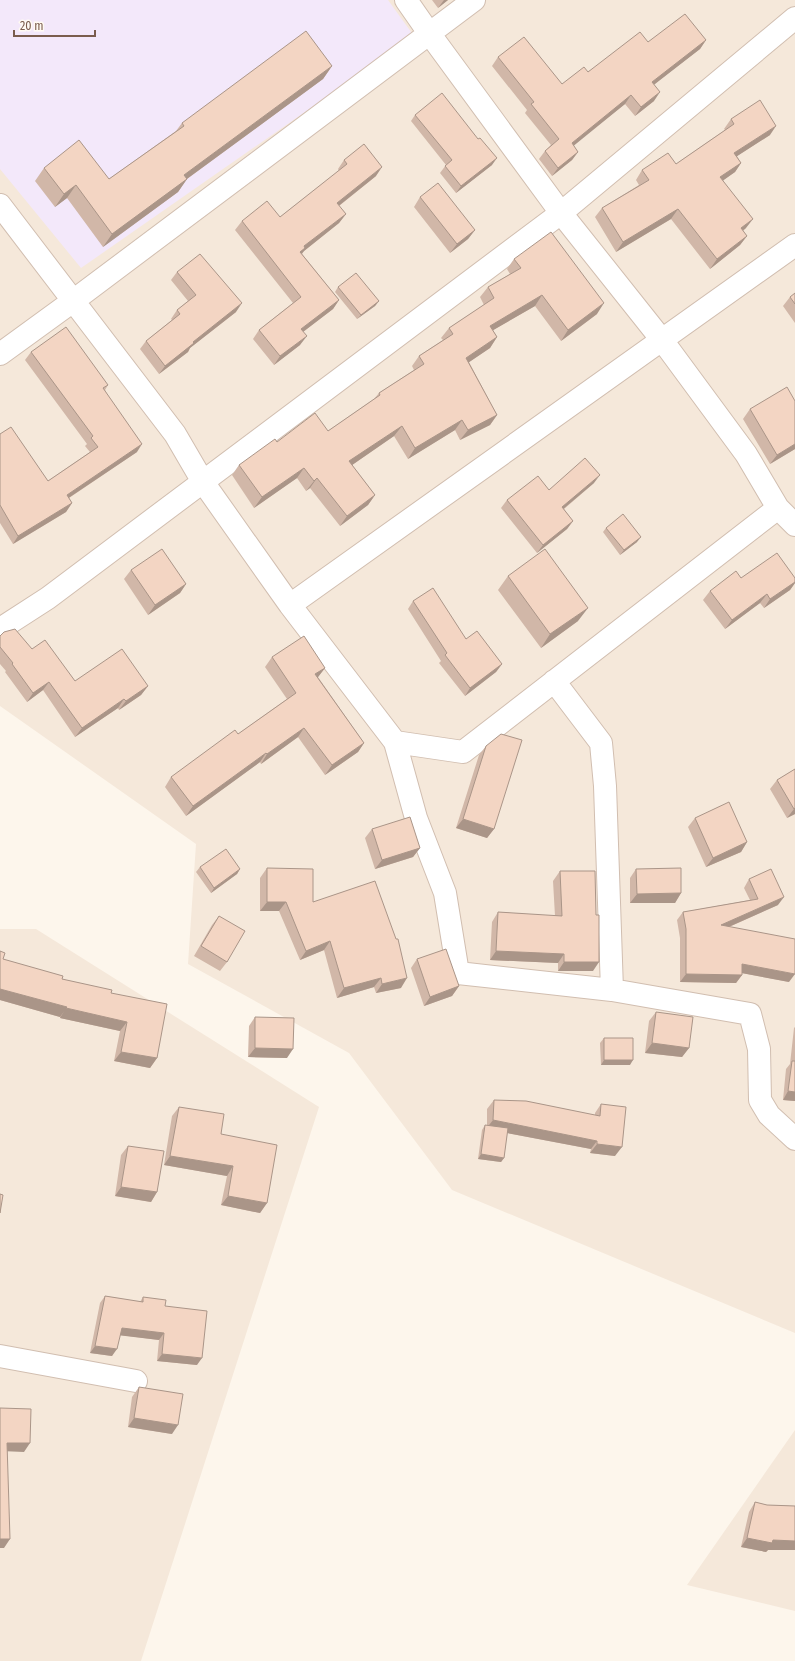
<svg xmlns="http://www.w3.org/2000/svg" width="795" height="1661" font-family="'Fira Sans Condensed',sans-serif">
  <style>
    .residential { fill: #f5e8da }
    .education { fill: #f3e8fa }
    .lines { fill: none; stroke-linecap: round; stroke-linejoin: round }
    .minor-casing { stroke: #d1beb0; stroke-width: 24 }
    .minor { stroke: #fff; stroke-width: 22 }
    .wall { fill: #d1b7a8 }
    .shaded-wall { fill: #aa9588 }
    .building { fill: #f3d5c3; stroke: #aa9588 }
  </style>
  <rect width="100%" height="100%" fill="#fdf6ec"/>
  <path class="residential" d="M 0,0 L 795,0 L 795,1333 L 452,1190 L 349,1053 L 188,964 L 196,844 L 0,706 Z
    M 0,929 L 36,929 L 319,1107 L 141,1661 L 0,1661 Z
    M 795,1430 L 795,1611 L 687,1585 Z"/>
  <path class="education" d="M 0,0 L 388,0 L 414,36 L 81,268 L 0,169 Z"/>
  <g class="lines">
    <g class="minor-casing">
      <path id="minor" d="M 406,0 L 429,33 L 561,213 L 662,340 L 746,454 L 778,508 L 795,525
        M 0,205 L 175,434 L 203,482 L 290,605 L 395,742 L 416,818 L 445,893 L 458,973 L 612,990 L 750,1014 L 759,1049 L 760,1100 L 769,1115 L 795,1139
        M 0,354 L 73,301 L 474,0
        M 290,605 L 795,245
        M 0,629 L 48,598 L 561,213 L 795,18
        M 554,681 L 601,743 L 605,786 L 612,990
        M 395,742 L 463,752 L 778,508
        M 0,1356 L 136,1381"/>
    </g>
    <use href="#minor" class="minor"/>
  </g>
  <path class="wall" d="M 432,0 L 448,0 L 438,8 Z
    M 706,40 L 700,49 L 654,84 L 654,101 L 635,116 L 625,104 L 573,145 L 578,152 L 572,160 L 552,176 L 539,159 L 545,151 L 551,145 L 525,113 L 527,110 L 492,66 L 498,57 L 562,84 L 648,42 Z
    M 332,66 L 323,79 L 187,179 L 178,192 L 103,247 L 67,198 L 55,207 L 35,181 L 44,168 L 109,179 L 176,131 L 182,123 Z
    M 415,115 L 492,165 L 456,193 L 440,173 L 446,165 L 411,121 Z
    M 731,119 L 770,135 L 737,156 L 741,163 L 735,172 L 723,180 L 746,228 L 743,231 L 747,236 L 740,245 L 710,269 L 671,219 L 616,252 L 595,217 L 602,208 L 639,185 L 636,180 L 642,170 L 676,164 L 725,130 L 724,129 Z
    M 344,160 L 376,176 L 339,206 L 346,214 L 339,223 L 304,251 L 302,254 L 339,300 L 333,309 L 303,332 L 300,345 L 274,365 L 253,339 L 259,330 L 293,303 L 235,230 L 242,221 L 280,217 L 339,171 L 338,169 Z
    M 420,197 L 475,230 L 468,239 L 450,253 L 414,207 Z
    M 514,259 L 597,314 L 561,341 L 535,306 L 493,330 L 497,337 L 490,348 L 469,362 L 497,415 L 490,425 L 460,440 L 455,430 L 408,459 L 394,436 L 352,465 L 375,495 L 368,505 L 340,526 L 310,488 L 306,491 L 297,478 L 254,508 L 232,475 L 239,465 L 277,442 L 328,431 L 374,399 L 379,393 L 414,370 L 412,366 L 419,356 L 443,340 L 441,338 L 449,328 L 484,305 L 480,297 L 488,287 L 510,274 L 507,269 Z
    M 177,272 L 236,312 L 190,348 L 188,352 L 159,374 L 140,349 L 146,341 L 172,320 L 171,319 L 177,310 L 188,301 L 171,280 Z
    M 338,287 L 379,301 L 375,306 L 357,319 L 335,292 Z
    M 795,293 L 795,323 L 783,306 L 790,297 Z
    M 31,352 L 108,385 L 105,390 L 137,452 L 69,498 L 72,503 L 66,512 L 13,544 L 0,523 L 0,434 L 48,481 L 90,452 L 85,446 L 87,444 L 25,360 Z
    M 795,401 L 795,449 L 770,464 L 743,419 L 750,409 Z
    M 594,483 L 564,509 L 573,521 L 567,529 L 537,553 L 501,508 L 507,500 L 549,490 Z
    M 606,528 L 637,542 L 620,555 L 603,532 Z
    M 131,570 L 186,584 L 180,593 L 148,615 L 124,579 Z
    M 508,576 L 578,621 L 541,648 L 498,590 Z
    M 741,578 L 795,578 L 795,583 L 790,590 L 764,608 L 760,603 L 725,629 L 703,600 L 710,591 Z
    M 413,601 L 502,664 L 496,672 L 465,696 L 439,663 L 441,661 L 408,609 Z
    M 0,636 L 32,649 L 75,681 L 148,686 L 141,695 L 119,710 L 118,708 L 75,737 L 43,690 L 27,702 L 5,672 L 6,671 L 0,664 Z
    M 272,657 L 325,668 L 318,677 L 364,743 L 358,752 L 325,775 L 298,737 L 261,764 L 260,762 L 186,816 L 165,787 L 171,777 L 238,734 L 287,699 L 265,667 Z
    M 486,746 L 494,829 L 487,838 L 456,828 L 479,755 Z
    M 795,769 L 795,814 L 787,818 L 770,789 L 777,780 Z
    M 695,818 L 747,842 L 741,852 L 706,867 L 688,827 Z
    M 372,829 L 420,848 L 413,857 L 375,869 L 365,838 Z
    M 200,867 L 240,869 L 237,874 L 211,893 L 196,872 Z
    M 267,868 L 313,902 L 401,988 L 376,993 L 374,987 L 337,998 L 324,950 L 300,960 L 279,911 L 260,911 L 260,878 Z
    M 636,869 L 681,893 L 675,903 L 630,903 L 630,878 Z
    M 560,871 L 593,971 L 558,971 L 558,963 L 490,960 L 492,922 L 498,912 L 555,916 L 553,881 Z
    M 749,879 L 778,905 L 729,927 L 789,982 L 742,973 L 742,975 L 736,983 L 680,982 L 680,938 L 677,920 L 683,912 L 750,900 L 744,888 Z
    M 219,916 L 227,962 L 220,971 L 194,956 L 212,925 Z
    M 0,951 L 3,959 L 62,979 L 111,993 L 157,1058 L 150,1068 L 114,1061 L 120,1031 L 60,1018 L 60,1017 L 0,1000 Z
    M 417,959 L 459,986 L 452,996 L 424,1006 L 411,968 Z
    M 656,1012 L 689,1048 L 682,1057 L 645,1053 L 649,1021 Z
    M 255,1017 L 287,1058 L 248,1057 L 249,1026 Z
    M 795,1027 L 795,1101 L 783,1100 L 786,1069 L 790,1064 L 794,1028 Z
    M 604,1038 L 630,1065 L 601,1065 L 600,1043 Z
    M 494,1100 L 595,1115 L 595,1113 L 601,1104 L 615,1156 L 590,1153 L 591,1149 L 507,1133 L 504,1158 L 501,1162 L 478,1159 L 482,1130 L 485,1125 L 487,1126 L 487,1109 Z
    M 179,1107 L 221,1134 L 267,1203 L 260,1213 L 221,1205 L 227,1176 L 164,1165 L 172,1116 Z
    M 128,1146 L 157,1192 L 151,1202 L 115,1196 L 121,1155 Z
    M 105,1296 L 140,1302 L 143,1297 L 165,1306 L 197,1365 L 157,1361 L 159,1340 L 120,1335 L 112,1356 L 90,1353 L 100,1303 Z
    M 139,1387 L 172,1434 L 128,1427 L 132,1397 Z
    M 755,1502 L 767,1505 L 795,1506 L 795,1550 L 768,1550 L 766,1552 L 741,1547 L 749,1512 Z"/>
  <path class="shaded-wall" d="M 444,0 L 448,0 L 438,8 Z
    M 706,40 L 700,49 L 646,91 L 652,82 Z
    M 332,66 L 323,79 L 184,181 L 187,179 L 178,192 L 103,247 L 112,234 L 184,175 Z
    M 660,92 L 654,101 L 635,116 L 641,107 Z
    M 631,95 L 625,104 L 566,152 L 572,143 Z
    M 776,126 L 770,135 L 728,162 L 734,153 Z
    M 578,152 L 572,160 L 552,176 L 558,168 Z
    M 497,158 L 492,165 L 456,193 L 461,186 Z
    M 741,163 L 735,172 L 714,187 L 720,177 Z
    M 382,167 L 376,176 L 331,212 L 337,203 Z
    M 76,185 L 67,198 L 55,207 L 64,194 Z
    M 678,209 L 671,219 L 616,252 L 623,242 Z
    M 346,214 L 339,223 L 304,251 L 299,257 L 294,261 L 304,246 Z
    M 753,219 L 746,228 L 734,237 L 741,228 Z
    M 475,230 L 468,239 L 450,253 L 457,244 Z
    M 747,236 L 740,245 L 710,269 L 717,259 Z
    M 542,295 L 535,306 L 483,336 L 490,326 Z
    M 339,300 L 333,309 L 295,338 L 301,329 Z
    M 379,301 L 375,306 L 357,319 L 361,315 Z
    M 242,303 L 236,312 L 190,348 L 188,352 L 159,374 L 165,366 L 193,342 Z
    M 604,303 L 597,314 L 561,341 L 568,330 Z
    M 307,336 L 300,345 L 274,365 L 280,356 Z
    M 497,337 L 490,348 L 459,369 L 466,358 Z
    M 497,415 L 490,425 L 460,440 L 468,430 Z
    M 462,420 L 455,430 L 408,459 L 415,448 Z
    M 402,426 L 394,436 L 342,472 L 349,461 Z
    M 142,444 L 137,452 L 61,503 L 67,495 Z
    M 795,444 L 795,449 L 770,464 L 777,455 Z
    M 304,468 L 297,478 L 254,508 L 262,497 Z
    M 600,475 L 594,483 L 556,515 L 562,507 Z
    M 317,478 L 310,488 L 306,491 L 314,481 Z
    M 375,495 L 368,505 L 340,526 L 347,516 Z
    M 72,503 L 66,512 L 13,544 L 18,536 Z
    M 573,521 L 567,529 L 537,553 L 543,545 Z
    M 641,537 L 637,542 L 620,555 L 624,550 Z
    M 795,582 L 795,583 L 790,590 L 764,608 L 770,599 Z
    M 186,584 L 180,593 L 148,615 L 155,605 Z
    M 767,594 L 760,603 L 725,629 L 732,620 Z
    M 588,608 L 578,621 L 541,648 L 550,634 Z
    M 502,664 L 496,672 L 465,696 L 470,688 Z
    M 325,668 L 318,677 L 309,683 L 315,674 Z
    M 49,682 L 43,690 L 27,702 L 33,693 Z
    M 148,686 L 141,695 L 119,710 L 126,701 Z
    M 124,699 L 118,708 L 75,737 L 82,728 Z
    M 304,728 L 298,737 L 261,764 L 267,754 Z
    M 364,743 L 358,752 L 325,775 L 332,765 Z
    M 266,753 L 260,762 L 186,816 L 193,806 Z
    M 795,808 L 795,814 L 787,818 L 794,809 Z
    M 463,819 L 494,829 L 487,838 L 456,828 Z
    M 747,842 L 741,852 L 706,867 L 713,858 Z
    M 420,848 L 413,857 L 375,869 L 382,860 Z
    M 240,869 L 237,874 L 211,893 L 214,888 Z
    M 681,893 L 675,903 L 630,903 L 637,894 Z
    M 784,897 L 778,905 L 715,933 L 721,925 Z
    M 267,902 L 286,902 L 279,911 L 260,911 Z
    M 330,941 L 324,950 L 300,960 L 306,951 Z
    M 496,951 L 564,954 L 558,963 L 490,960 Z
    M 564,962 L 599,962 L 593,971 L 558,971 Z
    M 742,964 L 795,974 L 789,982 L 736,972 Z
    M 686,974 L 742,975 L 736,983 L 680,982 Z
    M 381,978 L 374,987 L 337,998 L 344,988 Z
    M 407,978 L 401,988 L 376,993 L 382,984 Z
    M 459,986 L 452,996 L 424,1006 L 430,997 Z
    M 0,989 L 67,1007 L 60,1017 L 0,1000 Z
    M 66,1008 L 127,1022 L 120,1031 L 60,1018 Z
    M 652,1043 L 689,1048 L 682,1057 L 645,1053 Z
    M 255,1048 L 293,1049 L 287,1058 L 248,1057 Z
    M 121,1052 L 157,1058 L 150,1068 L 114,1061 Z
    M 604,1060 L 633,1060 L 630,1065 L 601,1065 Z
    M 788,1091 L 795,1092 L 795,1101 L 783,1100 Z
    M 493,1120 L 597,1141 L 591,1149 L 486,1129 Z
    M 597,1144 L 622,1147 L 615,1156 L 590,1153 Z
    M 481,1154 L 504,1158 L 501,1162 L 478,1159 Z
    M 170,1156 L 233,1166 L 227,1176 L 164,1165 Z
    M 121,1187 L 157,1192 L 151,1202 L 115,1196 Z
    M 228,1196 L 267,1203 L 260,1213 L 221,1205 Z
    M 122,1328 L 164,1333 L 159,1340 L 117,1335 Z
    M 95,1346 L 117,1349 L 112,1356 L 90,1353 Z
    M 162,1354 L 202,1358 L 197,1365 L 157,1361 Z
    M 134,1418 L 178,1425 L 172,1434 L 128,1427 Z
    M 7,1443 L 30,1443 L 24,1452 L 1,1451 Z
    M 747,1538 L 795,1541 L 795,1550 L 768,1550 L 766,1552 L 741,1547 Z
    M 0,1539 L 10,1539 L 4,1548 L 0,1548 Z"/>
  <path class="building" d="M 685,14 L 706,40 L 652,82 L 660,92 L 641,107 L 631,95 L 572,143 L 578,152 L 558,168 L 545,151 L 559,139 L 531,104 L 534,102 L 498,57 L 524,37 L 562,84 L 584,67 L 588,72 L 640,32 L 648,42 Z
    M 306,31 L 332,66 L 184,175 L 187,179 L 112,234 L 76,185 L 64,194 L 44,168 L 79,140 L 109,179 L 184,126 L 182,123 Z
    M 442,93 L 478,139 L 480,138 L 497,158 L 461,186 L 445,166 L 452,160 L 415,115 Z
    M 760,100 L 776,126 L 734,153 L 741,163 L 720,177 L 753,219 L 741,228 L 747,236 L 717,259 L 678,209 L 623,242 L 602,208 L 649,180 L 642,170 L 668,153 L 676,164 L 734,124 L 731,119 Z
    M 364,144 L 382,167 L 337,203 L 346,214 L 304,246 L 305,248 L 300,252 L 339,300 L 301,329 L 307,336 L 280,356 L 259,330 L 301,297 L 242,221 L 267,201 L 280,217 L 347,164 L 344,160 Z
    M 438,183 L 475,230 L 457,244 L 420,197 Z
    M 551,232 L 604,303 L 568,330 L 542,295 L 490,326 L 497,337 L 466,358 L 497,415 L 468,430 L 462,420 L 415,448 L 402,426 L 349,461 L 375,495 L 347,516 L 317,478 L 314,481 L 304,468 L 262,497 L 239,465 L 275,439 L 277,442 L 315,413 L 328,431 L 380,395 L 379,393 L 424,364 L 419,356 L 453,334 L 449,328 L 494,298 L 488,287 L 521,268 L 514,259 Z
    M 200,254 L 242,303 L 193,342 L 194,343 L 165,366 L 146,341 L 180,314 L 177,310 L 196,295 L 177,272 Z
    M 356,273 L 379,301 L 361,315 L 338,287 Z
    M 795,293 L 795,304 L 790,297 Z
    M 66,327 L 108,385 L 103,388 L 142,444 L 67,495 L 72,503 L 18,536 L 0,505 L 0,434 L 11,427 L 48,481 L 98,447 L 91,438 L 93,436 L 31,352 Z
    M 787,387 L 795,401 L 795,444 L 777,455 L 750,409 Z
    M 585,458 L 600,475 L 562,507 L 573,521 L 543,545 L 507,500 L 538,476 L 549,490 Z
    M 623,514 L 641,537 L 624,550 L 606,528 Z
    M 162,549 L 186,584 L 155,605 L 131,570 Z
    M 545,549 L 588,608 L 550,634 L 508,576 Z
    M 777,553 L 795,578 L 795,582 L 770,599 L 767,594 L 732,620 L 710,591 L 736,571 L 741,578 Z
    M 433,588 L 466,639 L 477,631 L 502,664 L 470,688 L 445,655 L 447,653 L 413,601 Z
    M 15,629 L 32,649 L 45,640 L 75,681 L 122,649 L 148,686 L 126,701 L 124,699 L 82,728 L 49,682 L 33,693 L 12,664 L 13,663 L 0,647 L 0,636 L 4,632 Z
    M 304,636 L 325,668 L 315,674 L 364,743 L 332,765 L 304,728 L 267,754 L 266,753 L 193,806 L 171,777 L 235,730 L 238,734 L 296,693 L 272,657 Z
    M 501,734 L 522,740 L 494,829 L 463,819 L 486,746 Z
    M 795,769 L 795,808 L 794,809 L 777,780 Z
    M 729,802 L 747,842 L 713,858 L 695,818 Z
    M 410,817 L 420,848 L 382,860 L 372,829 Z
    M 226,849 L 240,869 L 214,888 L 200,867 Z
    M 267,868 L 313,869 L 313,902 L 375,881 L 396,939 L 398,939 L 407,978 L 382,984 L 381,978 L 344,988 L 330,941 L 306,951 L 286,902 L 267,902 Z
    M 681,868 L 681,893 L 637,894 L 636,869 Z
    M 771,869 L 784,897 L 721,925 L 795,939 L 795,974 L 742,964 L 742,975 L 686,974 L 686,929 L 683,912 L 758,899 L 749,879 Z
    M 560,871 L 595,871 L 596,915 L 599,915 L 599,962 L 564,962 L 564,954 L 496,951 L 498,912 L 562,916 Z
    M 219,916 L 245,931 L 227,962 L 201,946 Z
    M 446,949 L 459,986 L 430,997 L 417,959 Z
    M 0,951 L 5,953 L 3,959 L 63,976 L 62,979 L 112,990 L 111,993 L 167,1004 L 157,1058 L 121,1052 L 127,1022 L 66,1008 L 67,1007 L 0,989 Z
    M 656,1012 L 693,1017 L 689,1048 L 652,1043 Z
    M 255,1017 L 294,1018 L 293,1049 L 255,1048 Z
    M 604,1038 L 633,1038 L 633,1060 L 604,1060 Z
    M 792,1061 L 795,1061 L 795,1092 L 788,1091 Z
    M 494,1100 L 526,1101 L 600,1116 L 601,1104 L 626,1107 L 622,1147 L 597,1144 L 597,1141 L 493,1120 Z
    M 179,1107 L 224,1114 L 221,1134 L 277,1145 L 267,1203 L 228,1196 L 233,1166 L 170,1156 Z
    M 485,1125 L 508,1128 L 504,1158 L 481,1154 Z
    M 128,1146 L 164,1151 L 157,1192 L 121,1187 Z
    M 0,1194 L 3,1195 L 0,1213 Z
    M 105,1296 L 143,1302 L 143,1297 L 166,1300 L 165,1306 L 207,1311 L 202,1358 L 162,1354 L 164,1333 L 122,1328 L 117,1349 L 95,1346 Z
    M 139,1387 L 183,1394 L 178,1425 L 134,1418 Z
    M 0,1408 L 31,1409 L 30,1443 L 7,1443 L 10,1539 L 0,1539 Z
    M 755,1502 L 767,1505 L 795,1506 L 795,1541 L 773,1540 L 772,1543 L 747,1538 Z"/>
  <path d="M14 30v6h81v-6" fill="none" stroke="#7a5c4d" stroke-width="2"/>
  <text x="20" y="30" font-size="12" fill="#7a5c4d" stroke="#fffaf3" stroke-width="3" paint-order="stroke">20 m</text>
</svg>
